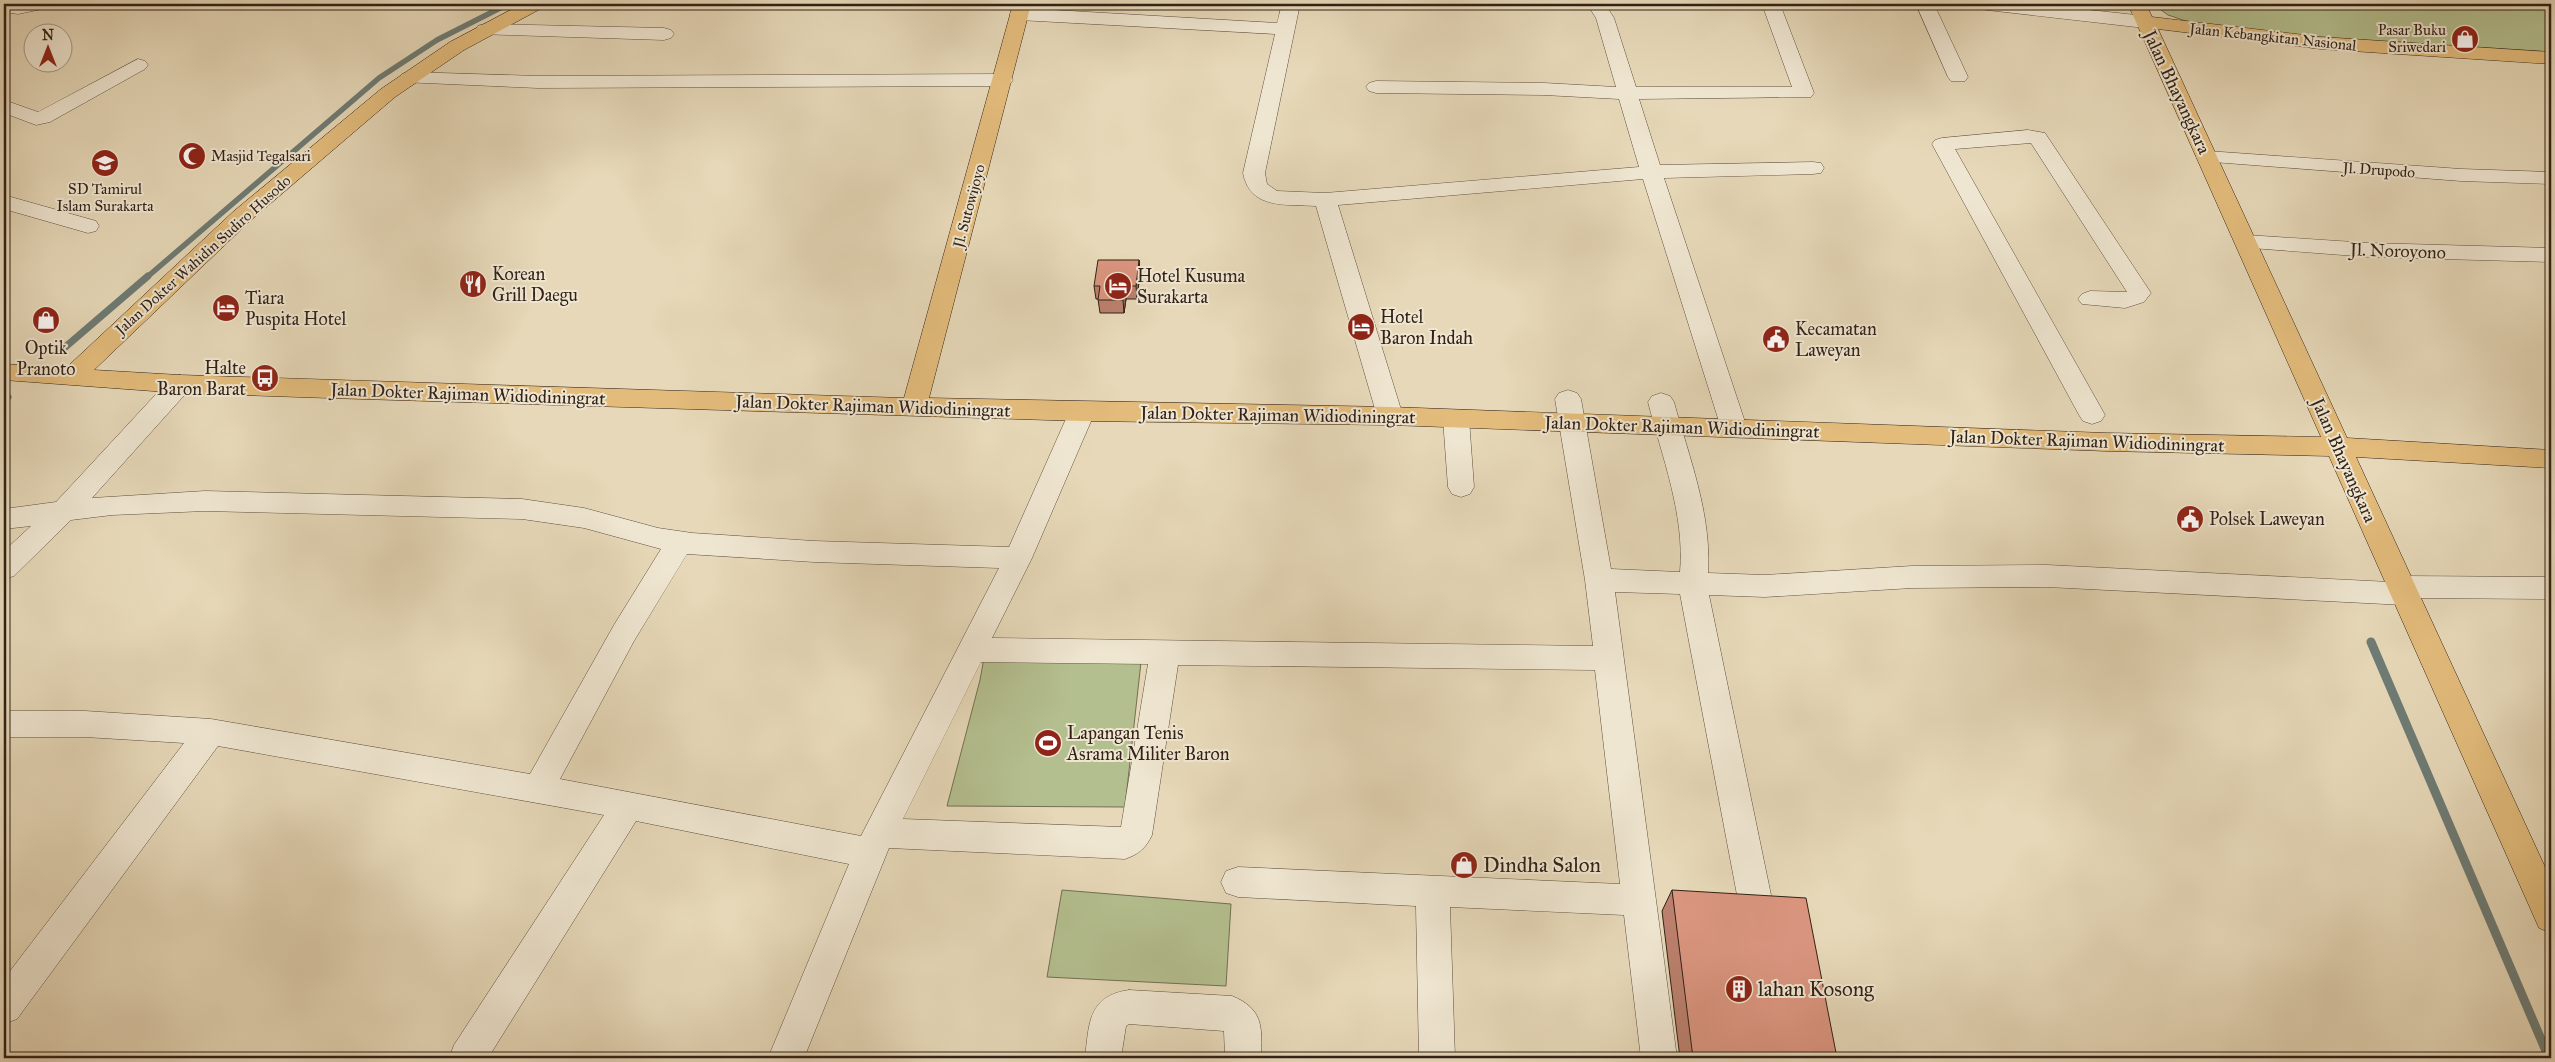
<svg xmlns="http://www.w3.org/2000/svg" width="2555" height="1062" font-family="'IM FELL Great Primer',serif">
  <style>
    .green { fill: #b4bf8f; stroke: #727053 }
    .lines { fill: none; stroke-linecap: round; stroke-linejoin: round }
    .stream-far2 { stroke: #6e7c75; stroke-width: 5.5 }
    .stream-far1 { stroke: #6e7c75; stroke-width: 7 }
    .stream { stroke: #6e7c75; stroke-width: 9 }
    .minor-casing { stroke: #5e4f3f; stroke-width: 1 }
    .major-casing { stroke: #312117; stroke-width: 1 }
    .minor { fill: #efe6d1; fill-rule: evenodd }
    .major { fill: #e3bc7c; fill-rule: evenodd }
    .wall { fill: #bb806d; stroke: #312117 }
    .shaded-wall { fill: #996859; stroke: #312117 }
    .building { fill: #da957f; stroke: #312117 }
    .labels { text-anchor: middle; dominant-baseline: central; stroke-width: 4; stroke-linejoin: round; paint-order: stroke }
    .far-poi-label { font-size: 15px; fill: #312117; stroke: #efe6d1; text-anchor: end }
    .far-street-label { font-size: 15px; fill: #312117; stroke: #efe6d1 }
    .street-label { font-size: 18px; fill: #312117; stroke: #efe6d1 }
    .poi-label { font-size: 18px; fill: #312117; stroke: #efe6d1; text-anchor: start }
    .near-poi-label { font-size: 21px; fill: #312117; stroke: #efe6d1; text-anchor: start }
  </style>
  <rect width="100%" height="100%" fill="#e6d8b8"/>
  <filter id="stains"><feTurbulence type="fractalNoise" baseFrequency=".004" numOctaves="4"/><feColorMatrix values="0 0 0 0 .2 0 0 0 0 .09 0 0 0 0 .02 0 0 0 .5 -.17"/></filter>
  <radialGradient id="worn" r=".72"><stop offset=".6" stop-color="#630" stop-opacity="0"/><stop offset="1" stop-color="#630" stop-opacity=".3"/></radialGradient>
  <path class="green" d="M 2153,4 L 2551,4 L 2551,52 L 2342,40 L 2192,23 L 2168,15 Z
    M 984,658 L 1141,662 L 1125,807 L 947,806 L 980,680 Z
    M 1062,890 L 1231,904 L 1226,986 L 1047,977 Z"/>
  <g class="lines">
    <path class="stream-far2" d="M 146,278 L 379,78 L 437,40 L 508,4"/>
    <path class="stream-far1" d="M 63,349 L 148,276
      M 4,401 L 8,397"/>
    <path class="stream" d="M 2371,642 L 2549,1058"/>
    <g class="minor-casing">
      <path id="minor" d="M 4,4 L 49,4 L 47,8 L 18,14 L 4,12 Z
        M 1282,4 L 1300,4 L 1265,173 L 1267,184 L 1277,191 L 1325,193 L 1639,167 L 1619,99 L 1544,95 L 1376,93 L 1369,91 L 1366,87 L 1369,83 L 1376,81 L 1544,83 L 1616,87 L 1596,18 L 1587,4 L 1605,4 L 1614,18 L 1636,87 L 1792,87 L 1762,4 L 1780,4 L 1814,93 L 1811,97 L 1639,99 L 1660,165 L 1813,162 L 1821,163 L 1824,168 L 1821,173 L 1813,174 L 1664,178 L 1747,428 L 1743,434 L 1734,437 L 1725,434 L 1721,428 L 1643,179 L 1338,205 L 1403,416 L 1399,422 L 1390,425 L 1381,422 L 1377,416 L 1316,206 C 1286,204 1250,210 1243,173 L 1275,34 L 1019,20 L 1012,18 L 1010,14 L 1012,10 L 1019,8 L 1277,23 Z
        M 1916,4 L 1934,4 L 1968,77 L 1965,81 L 1951,81 L 1948,77 Z
        M 1978,4 L 2034,4 L 2145,16 L 2152,18 L 2154,22 L 2152,26 L 2145,28 L 1987,10 L 1980,8 Z
        M 485,24 L 664,28 L 671,30 L 674,34 L 671,38 L 664,40 L 478,34 L 476,30 L 478,26 Z
        M 138,59 L 145,61 L 148,65 L 145,69 L 50,122 L 36,125 L 4,113 L 4,100 L 38,112 Z
        M 409,72 L 538,76 L 1003,74 L 1010,76 L 1013,80 L 1010,84 L 1003,86 L 538,88 L 402,82 L 399,78 L 402,74 Z
        M 2028,130 L 2045,133 L 2151,293 L 2144,302 L 2125,308 L 2082,304 L 2078,299 L 2082,294 L 2090,291 L 2127,292 L 2031,143 L 1955,149 L 2105,415 L 2101,421 L 2092,424 L 2083,421 L 2079,415 L 1932,144 L 1935,140 L 1942,138 Z
        M 2207,151 L 2461,169 L 2551,172 L 2551,184 L 2461,181 L 2200,161 L 2196,157 L 2200,153 Z
        M 4,195 L 96,221 L 99,226 L 96,231 L 88,233 L 4,209 Z
        M 2246,235 L 2369,243 L 2551,248 L 2551,262 L 2369,257 L 2238,247 L 2235,242 L 2238,237 Z
        M 180,375 L 189,378 L 192,384 L 189,390 L 92,498 L 205,491 L 522,499 L 584,508 L 658,528 L 692,533 L 814,541 L 1009,547 L 1069,412 L 1073,406 L 1082,403 L 1091,406 L 1095,412 L 1032,558 L 992,638 L 1593,646 L 1585,580 L 1555,399 L 1559,393 L 1568,390 L 1577,393 L 1581,399 L 1611,569 L 1680,572 C 1685,515 1662,457 1648,402 L 1652,396 L 1661,393 L 1670,396 L 1674,402 C 1689,457 1712,515 1708,573 L 1765,575 L 1912,566 L 2047,565 L 2390,582 L 2392,579 L 2402,576 L 2551,577 L 2551,599 L 2417,598 L 2415,602 L 2405,605 L 2047,587 L 1912,588 L 1765,597 L 1709,595 L 1771,895 L 1766,906 L 1754,911 L 1742,906 L 1737,895 L 1680,594 L 1615,592 L 1677,1058 L 1641,1058 L 1624,915 L 1450,907 L 1455,1058 L 1419,1058 L 1416,906 L 1238,897 L 1226,893 L 1221,882 L 1226,871 L 1238,867 L 1620,884 L 1595,670 L 1178,665 L 1152,835 C 1146,848 1139,854 1125,859 L 889,848 L 804,1058 L 768,1058 L 849,864 L 636,821 L 488,1058 L 449,1058 L 454,1045 L 604,815 L 218,746 L 17,1019 L 4,1024 L 4,979 L 184,743 L 85,737 L 4,737 L 4,711 L 85,711 L 211,719 L 530,774 L 614,625 L 661,549 L 584,528 L 522,519 L 205,511 L 112,515 L 71,520 L 14,576 L 4,579 L 4,551 L 31,526 L 4,529 L 4,509 L 56,502 L 171,378 ZM 687,554 L 814,562 L 999,568 L 861,836 L 560,779 L 634,641 ZM 981,662 L 1148,664 L 1121,827 L 903,819 Z
        M 1456,410 L 1465,413 L 1469,419 L 1474,487 L 1470,494 L 1461,497 L 1452,494 L 1448,487 L 1443,419 L 1447,413 Z
        M 1129,990 L 1232,996 C 1264,1009 1262,1028 1261,1058 L 1225,1058 L 1224,1031 L 1129,1024 L 1126,1026 L 1121,1058 L 1085,1058 C 1089,1023 1088,996 1129,990 Z"/>
    </g>
    <g class="major-casing">
      <path id="major" d="M 522,4 L 544,4 L 542,8 L 464,50 L 395,97 L 250,221 L 94,370 L 180,375 L 904,398 L 1013,4 L 1031,4 L 929,398 L 1390,407 L 2106,433 L 2321,437 L 2128,4 L 2146,4 L 2152,17 L 2321,37 L 2551,52 L 2551,64 L 2321,49 L 2158,29 L 2347,438 L 2551,450 L 2551,468 L 2356,457 L 2551,880 L 2551,933 L 2539,928 L 2329,456 L 2106,451 L 1390,425 L 1082,421 L 329,398 L 180,393 L 4,380 L 4,364 L 66,368 L 234,211 L 381,89 L 450,42 Z"/>
    </g>
    <use href="#minor" class="minor"/>
    <use href="#major" class="major"/>
  </g>
  <path class="wall" d="M 1139,260 L 1140,273 L 1137,299 L 1126,299 L 1124,313 L 1100,313 L 1098,299 L 1096,299 L 1094,286 Z
    M 1672,890 L 1837,1058 L 1680,1058 L 1662,911 Z"/>
  <path class="shaded-wall" d="M 1139,260 L 1140,273 L 1137,299 L 1136,286 Z
    M 1124,286 L 1126,299 L 1124,313 L 1123,300 Z"/>
  <path class="building" d="M 1098,260 L 1139,260 L 1136,286 L 1124,286 L 1123,300 L 1098,300 L 1100,286 L 1094,286 Z
    M 1672,890 L 1806,898 L 1837,1058 L 1693,1058 Z"/>
  <defs>
    <g id="shop-disc" transform="scale(1.4375)"><circle r="9.5" fill="#8f2418" stroke="#efe6d1"/><path d="M-5-2.5h2.3a2.7 3.5 0 0 1 5.4 0H5L5.5 6h-11ZM-1.5-2.5h3a1.5 2.3 0 0 0-3 0Z" fill="#fff"/></g>
    <g id="mosque-disc" transform="scale(1.4375)"><circle r="9.5" fill="#8f2418" stroke="#efe6d1"/><path d="M3.5-4.9A6 6 0 1 0 3.5 4.9A5 5 0 1 1 3.5-4.9Z" fill="#fff"/></g>
    <g id="school-disc" transform="scale(1.4375)"><circle r="9.5" fill="#8f2418" stroke="#efe6d1"/><path d="M0-5L7-2L0 1L-7-2ZM-4 1L0 2.5L4 1V4Q0 6-4 4Z" fill="#fff"/></g>
    <g id="restaurant-disc" transform="scale(1.4375)"><circle r="9.5" fill="#8f2418" stroke="#efe6d1"/><path d="M-5-6h1v4h1v-4h1v4h1v-4h1v5L-1.5 .5V6h-2V.5L-5-1ZM5-6V6H3V1.5H1.5Q1.5-4 5-6Z" fill="#fff"/></g>
    <g id="hotel-disc" transform="scale(1.4375)"><circle r="9.5" fill="#8f2418" stroke="#efe6d1"/><path d="M-6-4.5h1.5V1H6V5H4.5V3h-9V5H-6ZM-4 0a1.8 1.8 0 1 1 3.6 0ZM.5 0V-2.5h3Q6-2.5 6 0Z" fill="#fff"/></g>
    <g id="civic-disc" transform="scale(1.4375)"><circle r="9.5" fill="#8f2418" stroke="#efe6d1"/><path d="M-.6-6.5H3V-4.5H.6V-3L4-1V1h2V6H-6V1h2V-1L-.6-3ZM-1.2 2.5V6h2.4V2.5Z" fill="#fff"/></g>
    <g id="bus-disc" transform="scale(1.4375)"><circle r="9.5" fill="#8f2418" stroke="#efe6d1"/><path d="M-5-6H5V4H4V6H2V4H-2V6H-4V4H-5ZM-3.5-4V0h7V-4ZM-3.5 1.2v1.5H-2V1.2ZM2 1.2v1.5H3.5V1.2Z" fill="#fff"/></g>
    <g id="stadium-disc" transform="scale(1.4375)"><circle r="9.5" fill="#8f2418" stroke="#efe6d1"/><path d="M0-5a6.5 5 0 1 0 0 10a6.5 5 0 1 0 0-10ZM-3.5-1.8h7v3.6h-7Z" fill="#fff"/></g>
    <g id="building-disc" transform="scale(1.4375)"><circle r="9.5" fill="#8f2418" stroke="#efe6d1"/><path d="M-4-6H4V6H1V3H-1V6H-4ZM-2.5-4.3h1.7v1.8h-1.7ZM.8-4.3h1.7v1.8H.8ZM-2.5-1h1.7V.8h-1.7ZM.8-1h1.7V.8H.8Z" fill="#fff"/></g>
  </defs>
  <g fill-rule="evenodd">
    <use href="#shop-disc" x="2465" y="39"/>
    <use href="#mosque-disc" x="192" y="156"/>
    <use href="#school-disc" x="105" y="163"/>
    <use href="#restaurant-disc" x="473" y="284"/>
    <use href="#hotel-disc" x="1118" y="286"/>
    <use href="#hotel-disc" x="226" y="308"/>
    <use href="#shop-disc" x="46" y="320"/>
    <use href="#hotel-disc" x="1361" y="327"/>
    <use href="#civic-disc" x="1776" y="339"/>
    <use href="#bus-disc" x="265" y="378"/>
    <use href="#civic-disc" x="2190" y="519"/>
    <use href="#stadium-disc" x="1048" y="743"/>
    <use href="#shop-disc" x="1464" y="865"/>
    <use href="#building-disc" x="1739" y="989"/>
  </g>
  <g class="labels">
    <g class="far-poi-label">
      <text x="2446" y="30">Pasar Buku<tspan x="2446" dy="17">Sriwedari</tspan></text>
      <text x="211" y="156" text-anchor="start">Masjid Tegalsari</text>
      <text x="105" y="189" text-anchor="middle">SD Tamirul<tspan x="105" dy="17">Islam Surakarta</tspan></text>
    </g>
    <g class="far-street-label">
      <text transform="translate(2273 37) rotate(6)">Jalan Kebangkitan Nasional</text>
      <text transform="translate(2379 170) rotate(4)">Jl. Drupodo</text>
      <text transform="translate(969 206) rotate(-75)">Jl. Sutowijoyo</text>
      <text transform="translate(203 255) rotate(-42)">Jalan Dokter Wahidin Sudiro Husodo</text>
    </g>
    <g class="street-label">
      <text transform="translate(2177 92) rotate(65)">Jalan Bhayangkara</text>
      <text transform="translate(2398 251) rotate(2)">Jl. Noroyono</text>
      <text transform="translate(468 394) rotate(2)">Jalan Dokter Rajiman Widiodiningrat</text>
      <text transform="translate(873 406) rotate(2)">Jalan Dokter Rajiman Widiodiningrat</text>
      <text transform="translate(1278 415) rotate(1)">Jalan Dokter Rajiman Widiodiningrat</text>
      <text transform="translate(1682 427) rotate(2)">Jalan Dokter Rajiman Widiodiningrat</text>
      <text transform="translate(2087 441) rotate(2)">Jalan Dokter Rajiman Widiodiningrat</text>
      <text transform="translate(2344 460) rotate(66)">Jalan Bhayangkara</text>
    </g>
    <g class="poi-label">
      <text x="492" y="274">Korean<tspan x="492" dy="21">Grill Daegu</tspan></text>
      <text x="1137" y="276">Hotel Kusuma<tspan x="1137" dy="21">Surakarta</tspan></text>
      <text x="245" y="298">Tiara<tspan x="245" dy="21">Puspita Hotel</tspan></text>
      <text x="1380" y="317">Hotel<tspan x="1380" dy="21">Baron Indah</tspan></text>
      <text x="1795" y="329">Kecamatan<tspan x="1795" dy="21">Laweyan</tspan></text>
      <text x="46" y="348" text-anchor="middle">Optik<tspan x="46" dy="21">Pranoto</tspan></text>
      <text x="246" y="368" text-anchor="end">Halte<tspan x="246" dy="21">Baron Barat</tspan></text>
      <text x="2209" y="519">Polsek Laweyan</text>
      <text x="1067" y="733">Lapangan Tenis<tspan x="1067" dy="21">Asrama Militer Baron</tspan></text>
    </g>
    <g class="near-poi-label">
      <text x="1483" y="865">Dindha Salon</text>
      <text x="1758" y="989">lahan Kosong</text>
    </g>
  </g>
  <rect width="2555" height="1062" fill="none" stroke="#e6d8b8" stroke-width="20"/>
  <rect x="5" y="5" width="2545" height="1052" fill="none" stroke="#312117" stroke-width="2.5"/>
  <rect x="10" y="10" width="2535" height="1042" fill="none" stroke="#312117"/>
  <g transform="translate(48 48)"><circle r="24" fill="#efe6d1" stroke="#a39787"/>
  <path d="M0-4L9 19L0 12L-9 19Z" fill="#8f2418"/>
  <text y="-8" font-size="14" font-weight="bold" text-anchor="middle" fill="#312117">N</text>
  </g>
  <rect width="100%" height="100%" filter="url(#stains)"/>
  <rect width="100%" height="100%" fill="url(#worn)"/>
</svg>
